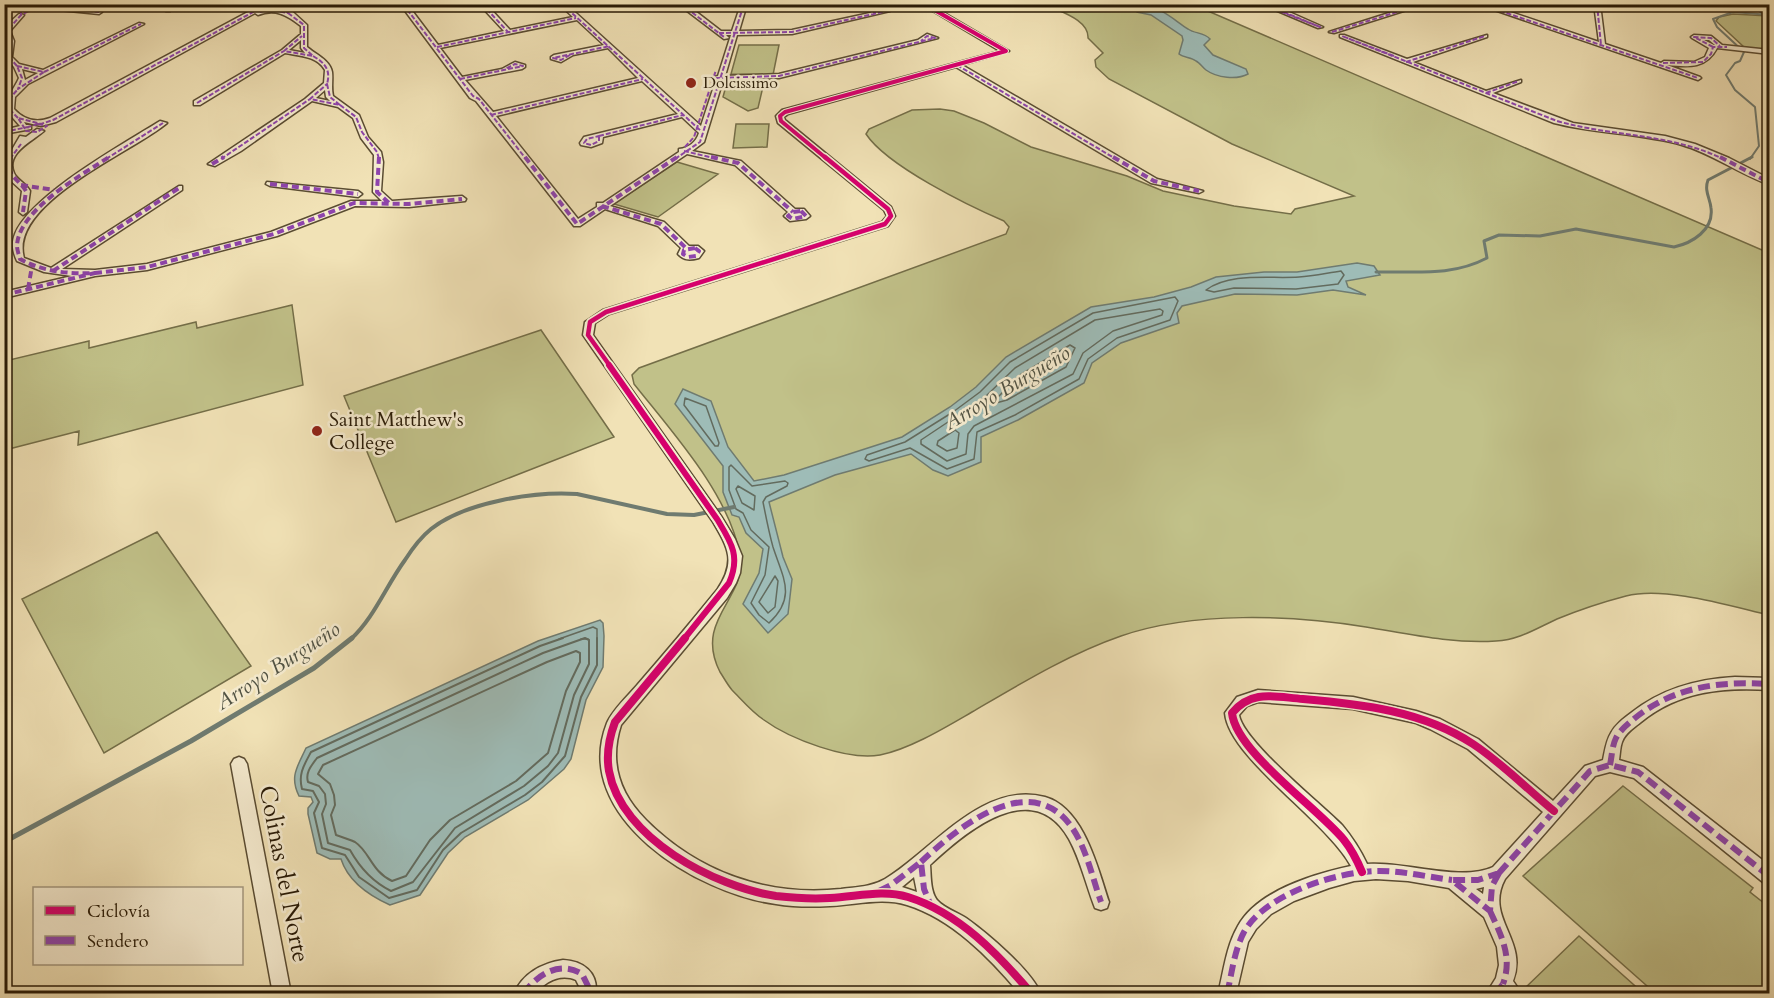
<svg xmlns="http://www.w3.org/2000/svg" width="1774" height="998" font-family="Cardo,serif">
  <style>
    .green { fill: #c1c189; stroke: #746e48; stroke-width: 1.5 }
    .water { fill: #9ebcb7; stroke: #6f7b70; stroke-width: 1.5 }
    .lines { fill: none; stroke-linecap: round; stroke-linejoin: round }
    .shore-far1 { stroke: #636b5e; stroke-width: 1.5 }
    .shore { stroke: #636b5e; stroke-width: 2 }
    .stream-far3 { stroke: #6f7b70; stroke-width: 2 }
    .stream-far2 { stroke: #6f7b70; stroke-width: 3 }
    .stream-far1 { stroke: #6f7b70; stroke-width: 4 }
    .stream { stroke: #6f7b70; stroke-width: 5 }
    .street-casing { stroke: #5a4c32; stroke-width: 3 }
    .street { fill: #f6ecd0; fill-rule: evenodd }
    .quiet-far2 { stroke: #8e44ad; stroke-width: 2; stroke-dasharray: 5 2; stroke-linecap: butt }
    .quiet-far1 { stroke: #8e44ad; stroke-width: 4; stroke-dasharray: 7 4; stroke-linecap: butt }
    .quiet { stroke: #8e44ad; stroke-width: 6; stroke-dasharray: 12 6; stroke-linecap: butt }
    .cycleway-far3-casing { stroke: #f6ecd0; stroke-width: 6 }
    .cycleway-far2-casing { stroke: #f6ecd0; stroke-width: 8 }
    .cycleway-far1-casing { stroke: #f6ecd0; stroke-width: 10 }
    .cycleway-casing { stroke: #f6ecd0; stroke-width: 11 }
    .cycleway-far3 { stroke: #d6006c; stroke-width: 4 }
    .cycleway-far2 { stroke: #d6006c; stroke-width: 4.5 }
    .cycleway-far1 { stroke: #d6006c; stroke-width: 6 }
    .cycleway { stroke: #d6006c; stroke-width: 8 }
    .poi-dot { fill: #8f2418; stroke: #f6ecd0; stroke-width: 2 }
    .labels { text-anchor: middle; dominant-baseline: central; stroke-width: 5; stroke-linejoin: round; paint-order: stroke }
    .far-poi-label { font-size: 16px; fill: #281a06; stroke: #f6ecd0; text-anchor: start }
    .poi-label { font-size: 20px; fill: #281a06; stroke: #f6ecd0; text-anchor: start }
    .water-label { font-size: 21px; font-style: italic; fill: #515344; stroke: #f6ecd0 }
    .near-street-label { font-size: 24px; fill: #281a06; stroke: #f6ecd0 }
  </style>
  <rect width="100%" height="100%" fill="#f1e2b6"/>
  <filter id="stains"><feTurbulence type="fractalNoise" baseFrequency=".00333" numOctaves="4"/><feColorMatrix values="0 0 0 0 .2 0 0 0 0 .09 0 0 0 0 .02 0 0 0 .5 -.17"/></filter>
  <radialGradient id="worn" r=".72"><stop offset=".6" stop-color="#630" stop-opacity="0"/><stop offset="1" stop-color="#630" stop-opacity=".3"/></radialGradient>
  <path class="green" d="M 1047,5 L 1194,5 L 1769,253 L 1769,615 C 1730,606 1665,586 1626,596 C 1603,602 1579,610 1557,619 C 1537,628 1519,640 1496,641 C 1452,644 1409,634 1366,627 C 1292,615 1193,611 1121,636 C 1069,654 1020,684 972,712 C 946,727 910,749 880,755 C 848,761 790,739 764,720 C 752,712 742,700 732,690 C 727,684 724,678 720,672 C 693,619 748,598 740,556 C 730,495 672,432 634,384 L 632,375 L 639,368 L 1006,234 L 1009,227 L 1004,221 C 969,206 887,166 866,134 L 869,129 L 912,110 L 940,109 L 954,111 L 984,123 L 1031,147 L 1127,176 L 1163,191 L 1234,206 L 1291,214 L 1295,209 L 1354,196 L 1232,144 L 1109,79 L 1096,67 L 1095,60 L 1103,53 L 1088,38 C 1089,20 1061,12 1047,5 Z
    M 1733,14 L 1769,16 L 1769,51 L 1744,47 L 1716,21 L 1719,17 Z
    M 739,45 L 779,45 L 773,75 L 731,74 Z
    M 765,78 L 758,108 L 748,111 L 723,97 L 728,79 Z
    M 736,124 L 769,124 L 767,147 L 733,148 Z
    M 677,162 L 718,174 L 658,217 L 614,204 Z
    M 292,305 L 303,385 L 78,445 L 79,431 L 5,450 L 5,361 L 89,341 L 89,348 L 196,322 L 197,328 Z
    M 541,330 L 614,437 L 396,522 L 344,396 Z
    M 157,532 L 251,666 L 104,753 L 22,599 Z
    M 1623,786 L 1753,888 L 1750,892 L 1769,907 L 1769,993 L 1655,993 L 1523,876 Z
    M 1579,936 L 1643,993 L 1531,993 L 1525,988 Z"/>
  <path class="water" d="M 1144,6 C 1161,7 1174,20 1188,29 C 1195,34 1204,32 1210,39 L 1204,45 L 1213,55 L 1246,69 L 1248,74 C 1237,80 1217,78 1206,70 C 1203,68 1200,63 1196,61 C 1191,57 1184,58 1179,54 L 1183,40 L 1182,36 L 1151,15 L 1137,12 L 1136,9 Z
    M 1357,263 L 1374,266 L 1380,275 L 1346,281 L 1348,287 L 1366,295 L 1333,290 L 1297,295 L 1235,294 L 1182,306 L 1177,313 L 1179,323 L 1121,343 L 1092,363 L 1084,383 L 1018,420 L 981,437 L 981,462 L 948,476 L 933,470 L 911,454 L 835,475 L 769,502 L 783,557 L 792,579 L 788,614 L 768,633 L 743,604 L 759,573 L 763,549 L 746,533 L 739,517 L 732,515 L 723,492 L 723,466 L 675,404 L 683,389 L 711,401 L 728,447 L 754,481 L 784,475 L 902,437 L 950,407 L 976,387 L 1006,357 L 1091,307 L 1154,297 L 1191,287 L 1216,277 L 1264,272 L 1297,272 Z
    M 600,620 L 603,623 L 604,636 L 603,667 L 586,700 L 571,759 L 564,769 L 528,800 L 465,837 L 448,853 L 420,895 L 390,905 C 370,896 348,881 341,859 L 330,859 L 317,853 L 308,814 L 308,808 L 313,802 L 311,797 L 299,796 C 289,776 298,766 306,748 L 538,641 Z"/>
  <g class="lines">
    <path class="shore-far1" d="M 1341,271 L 1344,275 L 1338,284 L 1296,289 L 1234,288 L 1214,292 L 1206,290 C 1231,272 1269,279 1299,277 C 1313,276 1327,273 1341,271 Z
      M 1175,297 L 1178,301 L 1170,320 L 1117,338 L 1088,359 L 1079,379 L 1015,415 L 977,432 L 974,459 L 947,469 L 910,448 L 869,461 L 865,459 L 867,455 L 905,442 L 953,412 L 980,392 L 1010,362 L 1093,313 Z
      M 1160,309 L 1163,311 L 1162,315 L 1113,331 L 1083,353 L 1073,374 L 974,426 L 968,434 L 966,454 L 947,461 L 921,444 L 921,440 L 984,398 L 1015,368 L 1095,320 Z
      M 1070,345 L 1075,348 L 1066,367 L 1007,400 L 996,403 L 996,399 L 1020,375 Z
      M 685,398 L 706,406 L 719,443 L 718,446 L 715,446 L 684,405 Z
      M 955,430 L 959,433 L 957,448 L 947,451 L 937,445 L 938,441 Z
      M 731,465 L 752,486 L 785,481 L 788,483 L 787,486 L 766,497 L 763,502 C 766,517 769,533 773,547 C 783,578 797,597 769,623 L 759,615 L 751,603 L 765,575 L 769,547 L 751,530 L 743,513 L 736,509 L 729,490 L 729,467 Z
      M 738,486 L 755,496 L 754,510 L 742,503 L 736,489 Z
      M 775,576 L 778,581 L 775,607 L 768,613 L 759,602 Z
      M 559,639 L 593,627 L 597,629 L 597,639
      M 581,639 L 588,639"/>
    <path class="shore" d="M 563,638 L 540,646 L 311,752 C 304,765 298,774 302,789 L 313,791 L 319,802 L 314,813 L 322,848 L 345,855 L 359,877 L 389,898 L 417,890 L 443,850 L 461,833 L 525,795 L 542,782 L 565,756 L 581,697 L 597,665 L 597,638
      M 585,638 L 589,640 L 589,664 L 574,695 L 558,753 L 548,766 L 524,786 L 455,828 L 413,882 L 391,891 C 373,882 360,868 350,850 L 328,843 L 322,814 L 326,804 L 325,794 L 319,786 L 308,782 C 305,772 312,765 317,758 L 543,653 Z
      M 576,651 L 580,653 L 580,662 L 566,691 L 548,753 L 516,781 L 450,820 L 430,840 L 406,876 L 392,881 C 371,871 370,852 355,842 C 349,839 342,837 336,835 L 331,815 L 335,805 L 334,795 L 330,784 L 318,774 L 323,765 L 547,662 Z"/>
    <path class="stream-far3" d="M 1747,4 L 1762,13
      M 1750,159 L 1759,146 L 1755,107 L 1735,90 L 1726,75 L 1735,63 L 1740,61 L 1744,52 L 1717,27 L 1713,19 L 1733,12 L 1770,15"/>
    <path class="stream-far2" d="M 1376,272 C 1415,271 1451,277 1487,258 L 1484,241 L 1499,235 L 1540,236 L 1576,229 L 1674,247 C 1692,243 1714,230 1711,208 C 1710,198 1704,191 1708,180 L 1752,157"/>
    <path class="stream-far1" d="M 351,639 C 374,618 386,586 405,560 C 412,549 421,537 431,529 C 465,502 536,491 577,494 L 667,514 L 694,515 L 734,507"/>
    <path class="stream" d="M 4,842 L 191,741 L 314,668 L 352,638"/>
    <g class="street-casing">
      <path id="street" d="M 22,4 L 4,9 L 4,5 Z
        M 38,4 L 99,10 L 102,12 L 99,14 L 39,8 L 36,6 Z
        M 173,4 L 181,4 L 170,11 L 166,11 L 166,9 Z
        M 263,4 L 271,4 L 267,7 L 282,10 L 277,4 L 284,4 L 307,25 L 307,47 C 315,54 330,60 332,72 C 333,80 331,87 333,96 L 359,115 L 368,137 L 381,152 L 383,162 L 381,191 L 392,201 L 462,196 L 466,199 L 465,201 L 409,207 L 355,206 L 277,236 L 147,270 L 95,276 L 4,298 L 4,292 L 72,276 L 44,272 L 17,261 C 13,252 11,244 15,234 C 31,195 123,144 160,121 L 167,123 C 133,152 8,203 24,258 L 51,268 L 179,186 L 182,186 L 182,190 L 62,269 L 95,270 L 147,264 L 271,232 L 351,201 L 382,201 L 373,192 L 374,155 L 361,138 L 353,118 L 338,107 L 312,101 L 241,151 L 215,166 L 208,164 L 305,99 L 324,83 L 325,70 C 317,56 300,56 285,53 L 200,105 L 194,105 L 194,101 L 282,50 L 301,34 L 301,26 C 287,15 275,8 258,15 L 255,13 L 56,122 L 41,126 L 24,122 L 26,125 L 31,125 L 31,129 L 4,134 L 4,130 L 20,126 L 6,110 C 5,97 14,90 19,78 L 14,67 L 6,57 L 8,41 L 4,33 L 9,23 L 19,14 L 24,15 L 10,31 L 14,41 L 12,57 L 19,64 L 43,70 L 139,23 L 144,24 L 28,84 L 15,97 L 14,109 C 24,120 37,123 50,118 ZM 301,40 L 301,48 L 305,53 L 289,50 ZM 22,69 L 38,73 L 25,80 ZM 325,90 L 326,97 L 330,101 L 316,98 Z
        M 400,4 L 407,4 L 438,45 L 504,31 L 479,4 L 486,4 L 510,30 L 573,17 L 559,4 L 566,4 L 701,126 L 716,80 L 710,78 L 718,76 L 731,35 L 726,35 L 729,38 L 724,39 L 678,4 L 686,4 L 721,31 L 732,31 L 741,4 L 747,4 L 739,31 L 792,30 L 870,13 L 880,7 L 890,11 L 792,34 L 737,35 L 725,76 L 779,74 L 918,40 L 927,34 L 938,38 L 779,78 L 723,80 L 704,142 L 692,151 L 741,161 L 795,209 L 804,209 L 810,216 L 806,219 L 790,221 L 784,216 L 788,212 L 735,165 L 687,154 L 610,206 L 664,222 L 689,246 L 698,246 L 704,251 L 699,258 C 691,260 684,261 678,254 L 681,248 L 658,226 L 605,209 L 580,226 L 574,226 L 476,101 L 470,98 ZM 577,20 L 604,45 L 554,55 L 551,57 L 551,59 L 561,62 L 573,55 L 608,48 L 638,78 L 493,112 L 465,80 L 522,69 L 525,67 L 525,65 L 515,62 L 502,69 L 462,77 L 440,48 ZM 642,81 L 678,114 L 584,137 L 580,143 L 581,145 L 591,147 L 602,143 L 603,137 L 682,117 L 699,133 C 696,142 689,148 679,149 L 679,152 L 603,203 L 597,203 L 597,207 L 578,219 L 496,116 Z
        M 921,4 L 929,4 L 1009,51 L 962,65 L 1157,179 L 1203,191 L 1199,193 L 1151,183 L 956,67 L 788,114 L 784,117 L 785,120 L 891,207 L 895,216 L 888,226 L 609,314 L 595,323 L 593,335 L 721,516 L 735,539 L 742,556 L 740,573 L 736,583 L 727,598 L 621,725 C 609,762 619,793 646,820 C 698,872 767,897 841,889 C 856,887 871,887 885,879 C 931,852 982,780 1045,797 C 1084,808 1098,869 1109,902 L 1107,908 L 1101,910 L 1095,908 C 1086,885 1081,861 1069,839 C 1033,775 966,831 930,865 C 931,875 930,893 938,901 C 943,907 958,913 966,918 C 987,933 1031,970 1041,994 L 1020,994 C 990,958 952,919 907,905 C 882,897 856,905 830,906 C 812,907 794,907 776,904 C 698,894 570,817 607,723 C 613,709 628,696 638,684 C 665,653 691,622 717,590 C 736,562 729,549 713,522 L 583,335 L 585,322 L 603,310 L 882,222 L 887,216 L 884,210 L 778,123 L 776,116 L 782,110 L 1000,51 ZM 914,877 L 917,892 L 902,887 Z
        M 1261,4 L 1271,4 L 1323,27 L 1318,28 Z
        M 1477,4 L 1487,4 L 1599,42 L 1594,4 L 1600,4 L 1605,44 L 1661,63 L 1664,61 L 1694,62 L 1705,57 L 1709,48 L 1692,38 L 1691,37 L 1694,35 L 1711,36 L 1722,45 L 1770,50 L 1770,54 L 1717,48 C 1706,69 1689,67 1667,65 L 1700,77 L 1701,78 L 1698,80 ZM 1704,40 L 1709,40 L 1715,45 L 1714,45 Z
        M 1408,7 L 1413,8 L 1334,33 L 1329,32 Z
        M 1340,35 L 1344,35 L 1407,59 L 1487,35 L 1487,37 L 1413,62 L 1486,91 L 1521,80 L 1521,82 L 1493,93 L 1573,123 L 1665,136 L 1695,144 L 1729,158 L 1770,179 L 1770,185 C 1739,174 1713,154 1682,145 C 1640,133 1596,134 1554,123 L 1340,37 Z
        M 37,129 L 44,131 C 33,141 5,153 14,173 C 17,180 26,183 30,191 L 27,212 L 23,215 L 19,212 L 22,191 L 10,180 L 4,169 L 6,160 L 20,136 L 26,137 Z
        M 267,182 L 358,191 L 362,194 L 358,197 L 270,186 L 266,184 Z
        M 1735,677 L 1770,678 L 1770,690 C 1723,687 1679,691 1641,722 C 1635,727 1625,733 1622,742 C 1620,747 1620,754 1619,760 L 1643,767 L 1770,866 L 1770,885 L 1764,883 L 1634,778 L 1610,772 L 1595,776 L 1505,879 C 1484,918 1529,940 1513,981 L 1522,994 L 1486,994 L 1496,978 L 1499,965 L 1497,947 L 1484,917 L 1449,888 L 1408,881 L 1376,879 L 1354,881 L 1329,888 L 1294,901 L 1271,914 L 1256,929 L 1248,942 L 1236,994 L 1218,994 C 1224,970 1226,947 1238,926 C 1257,891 1314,874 1351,866 C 1326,820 1229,758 1225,713 L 1237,697 L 1258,690 L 1353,697 L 1416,711 L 1440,719 L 1478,739 L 1553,801 L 1585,766 L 1603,760 C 1605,751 1606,741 1611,733 C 1615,725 1623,719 1631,713 C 1661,689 1696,679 1735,677 ZM 1258,702 L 1353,709 L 1416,723 L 1430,729 L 1468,749 L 1543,812 L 1493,867 C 1460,882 1405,861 1367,864 C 1360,849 1352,837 1342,825 C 1320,803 1243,741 1239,715 L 1247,706 ZM 1484,887 L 1483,894 L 1476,889 Z
        M 239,757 L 244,759 L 247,764 L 291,994 L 273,994 L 231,764 L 234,759 Z
        M 563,960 C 583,961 598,972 596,994 L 578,994 L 579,986 L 576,980 C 560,973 545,982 535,994 L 514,994 C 522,974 542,963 563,960 Z"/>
    </g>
    <use href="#street" class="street"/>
    <path class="quiet-far2" d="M 21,4 L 21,15 L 42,4
      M 403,4 L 473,96 L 479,99 L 526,159
      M 482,4 L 508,32
      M 562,4 L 701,131
      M 681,4 L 724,37
      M 1264,4 L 1320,27 L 1274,9
      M 1480,4 L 1698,78
      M 1597,4 L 1601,45
      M 39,6 L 99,12
      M 4,7 L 19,4
      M 168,10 L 178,4
      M 260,12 L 268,9 L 288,13 L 280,4
      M 288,13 L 304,25 L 304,48 L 313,56 L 284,51 L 302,36
      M 1332,32 L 1410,8
      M 719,33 L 792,32 L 887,11 L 880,9 L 873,13
      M 437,47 L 576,18
      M 1713,47 L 1694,37 L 1711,38 L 1720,46
      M 570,55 L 561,60 L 553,58 L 610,46
      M 313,56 C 325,63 331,70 327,84
      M 1394,56 L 1342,36 L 1557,121 C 1613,137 1670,133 1723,159
      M 1406,62 L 1485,36
      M 1663,63 L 1703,62 L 1711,54 L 1713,47 L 1727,47
      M 957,65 L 1116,159
      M 17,66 L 9,57 L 11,41 L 7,31 L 21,15
      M 17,66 L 44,72 L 18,89 L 22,78 Z
      M 44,72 L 141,24
      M 715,78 L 779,76 L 935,38 L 927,36 L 921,41
      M 460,79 L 523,66 L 515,64 L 505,69
      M 327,84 L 330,97 L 340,105 L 310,99 Z
      M 1486,93 L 1519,81
      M 197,103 L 284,51
      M 340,105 L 356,117 L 362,132 L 377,152 L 379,159
      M 491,115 L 643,79
      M 18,118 L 10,110 L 11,97 L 18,89
      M 38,124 L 47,126 L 37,132 L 26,131 L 28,127 Z
      M 25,129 L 18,118 L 41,124 L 53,120 L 268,4
      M 4,132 L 28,127
      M 599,136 L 599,141 L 591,145 L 584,143 L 587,139 Z
      M 599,136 L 683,115
      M 685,147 L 694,137 L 716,70
      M 684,151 L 718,159
      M 10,159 L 21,144
      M 106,159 L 163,123
      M 221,159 L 310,99
      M 675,159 L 700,142 L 744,4"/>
    <path class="quiet-far1" d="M 11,157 C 4,175 18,178 26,191 L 23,212
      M 379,157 L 377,192 L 390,204
      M 525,157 L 577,224 L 677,157
      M 711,157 L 738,163 L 793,212
      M 1113,157 L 1154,181 L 1199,191
      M 1720,157 L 1770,183
      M 212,164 L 224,157
      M 270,184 L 358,194
      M 21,185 L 54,190
      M 602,206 L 661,224 L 687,249
      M 801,211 L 806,216 L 793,219 L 788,216 L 793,212 Z
      M 695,248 L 699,251 L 696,256 L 688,257 L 683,254 L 684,250 Z
      M 53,271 L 179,188
      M 95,273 L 147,267 L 274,234 L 354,203 L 409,204 L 462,199
      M 28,289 L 32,266
      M 4,295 L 95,273 C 68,274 44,272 20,259 C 19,255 17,250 17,246 C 18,210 82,175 109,157"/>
    <path class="quiet" d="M 1610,765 C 1612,756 1612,746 1616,738 C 1620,730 1628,724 1635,718 C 1675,686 1721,681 1770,684
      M 921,862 C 953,832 1017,777 1061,815 C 1084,835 1091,874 1101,902
      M 1499,873 L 1590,771 L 1610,765 L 1638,772 L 1770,877
      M 1499,873 L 1492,886 L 1490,911 L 1452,880 L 1478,880 Z
      M 879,891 L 891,885 L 921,862 L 924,889 L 931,906
      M 1490,911 C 1501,935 1513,957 1503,984
      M 523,994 C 537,975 559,960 582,974 L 588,986 L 587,994
      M 1227,994 C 1232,973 1234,951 1244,932 C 1265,894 1338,871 1379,871 C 1404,871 1428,877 1452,880
      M 1495,994 L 1503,984 L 1513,994"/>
    <g class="cycleway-far3-casing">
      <path id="cycleway-far3" d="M 827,159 L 781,121 L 780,116 L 785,112 L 1006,51 L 924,4"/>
    </g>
    <g class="cycleway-far2-casing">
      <path id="cycleway-far2" d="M 610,366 L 588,335 L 590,322 L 606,312 L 885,224 L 891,216 L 888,209 L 825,157"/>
    </g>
    <g class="cycleway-far1-casing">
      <path id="cycleway-far1" d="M 609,365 L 717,519 C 731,542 741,556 729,583 L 684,639"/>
    </g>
    <g class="cycleway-casing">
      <path id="cycleway" d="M 685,638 L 615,722 C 609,738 606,754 609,771 C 621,838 715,887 776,896 C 794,898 812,899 830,898 C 856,897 882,889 908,897 C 959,913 998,954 1032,994
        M 1362,872 C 1357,860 1352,850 1344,840 C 1318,808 1236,752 1232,713 C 1252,689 1275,697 1303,699 C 1361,704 1423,711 1473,744 C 1502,763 1527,789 1554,811"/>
    </g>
    <use href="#cycleway-far3" class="cycleway-far3"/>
    <use href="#cycleway-far2" class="cycleway-far2"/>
    <use href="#cycleway-far1" class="cycleway-far1"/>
    <use href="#cycleway" class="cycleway"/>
  </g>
  <g class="poi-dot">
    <circle cx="691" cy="83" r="6"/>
    <circle cx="317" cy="431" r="6"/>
  </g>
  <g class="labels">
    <g class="far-poi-label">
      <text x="703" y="83">Dolcissimo</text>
    </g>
    <g class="poi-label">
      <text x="329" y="419">Saint Matthew's<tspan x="329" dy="23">College</tspan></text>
    </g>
    <g class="water-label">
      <text transform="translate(1007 388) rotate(-31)">Arroyo Burgueño</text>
      <text transform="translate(278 666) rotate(-33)">Arroyo Burgueño</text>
    </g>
    <g class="near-street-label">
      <text transform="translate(284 874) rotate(79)">Colinas del Norte</text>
    </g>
  </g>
  <rect width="1774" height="998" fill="none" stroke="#f1e2b6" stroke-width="24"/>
  <rect x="6" y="6" width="1762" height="986" fill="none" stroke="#281a06" stroke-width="3"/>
  <rect x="12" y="12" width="1750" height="974" fill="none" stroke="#281a06" stroke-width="1.5"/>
  <rect x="33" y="887" width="210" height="78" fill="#f6ecd0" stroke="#a4987f" stroke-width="1.5"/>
  <rect x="45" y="906" width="30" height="9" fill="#d6006c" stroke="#a4987f" stroke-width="1.5"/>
  <text x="87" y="917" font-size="18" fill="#281a06">Ciclovía</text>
  <rect x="45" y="936" width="30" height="9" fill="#8e44ad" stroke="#a4987f" stroke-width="1.5"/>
  <text x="87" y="947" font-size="18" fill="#281a06">Sendero</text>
  <rect width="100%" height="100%" filter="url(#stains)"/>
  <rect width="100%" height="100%" fill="url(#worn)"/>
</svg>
